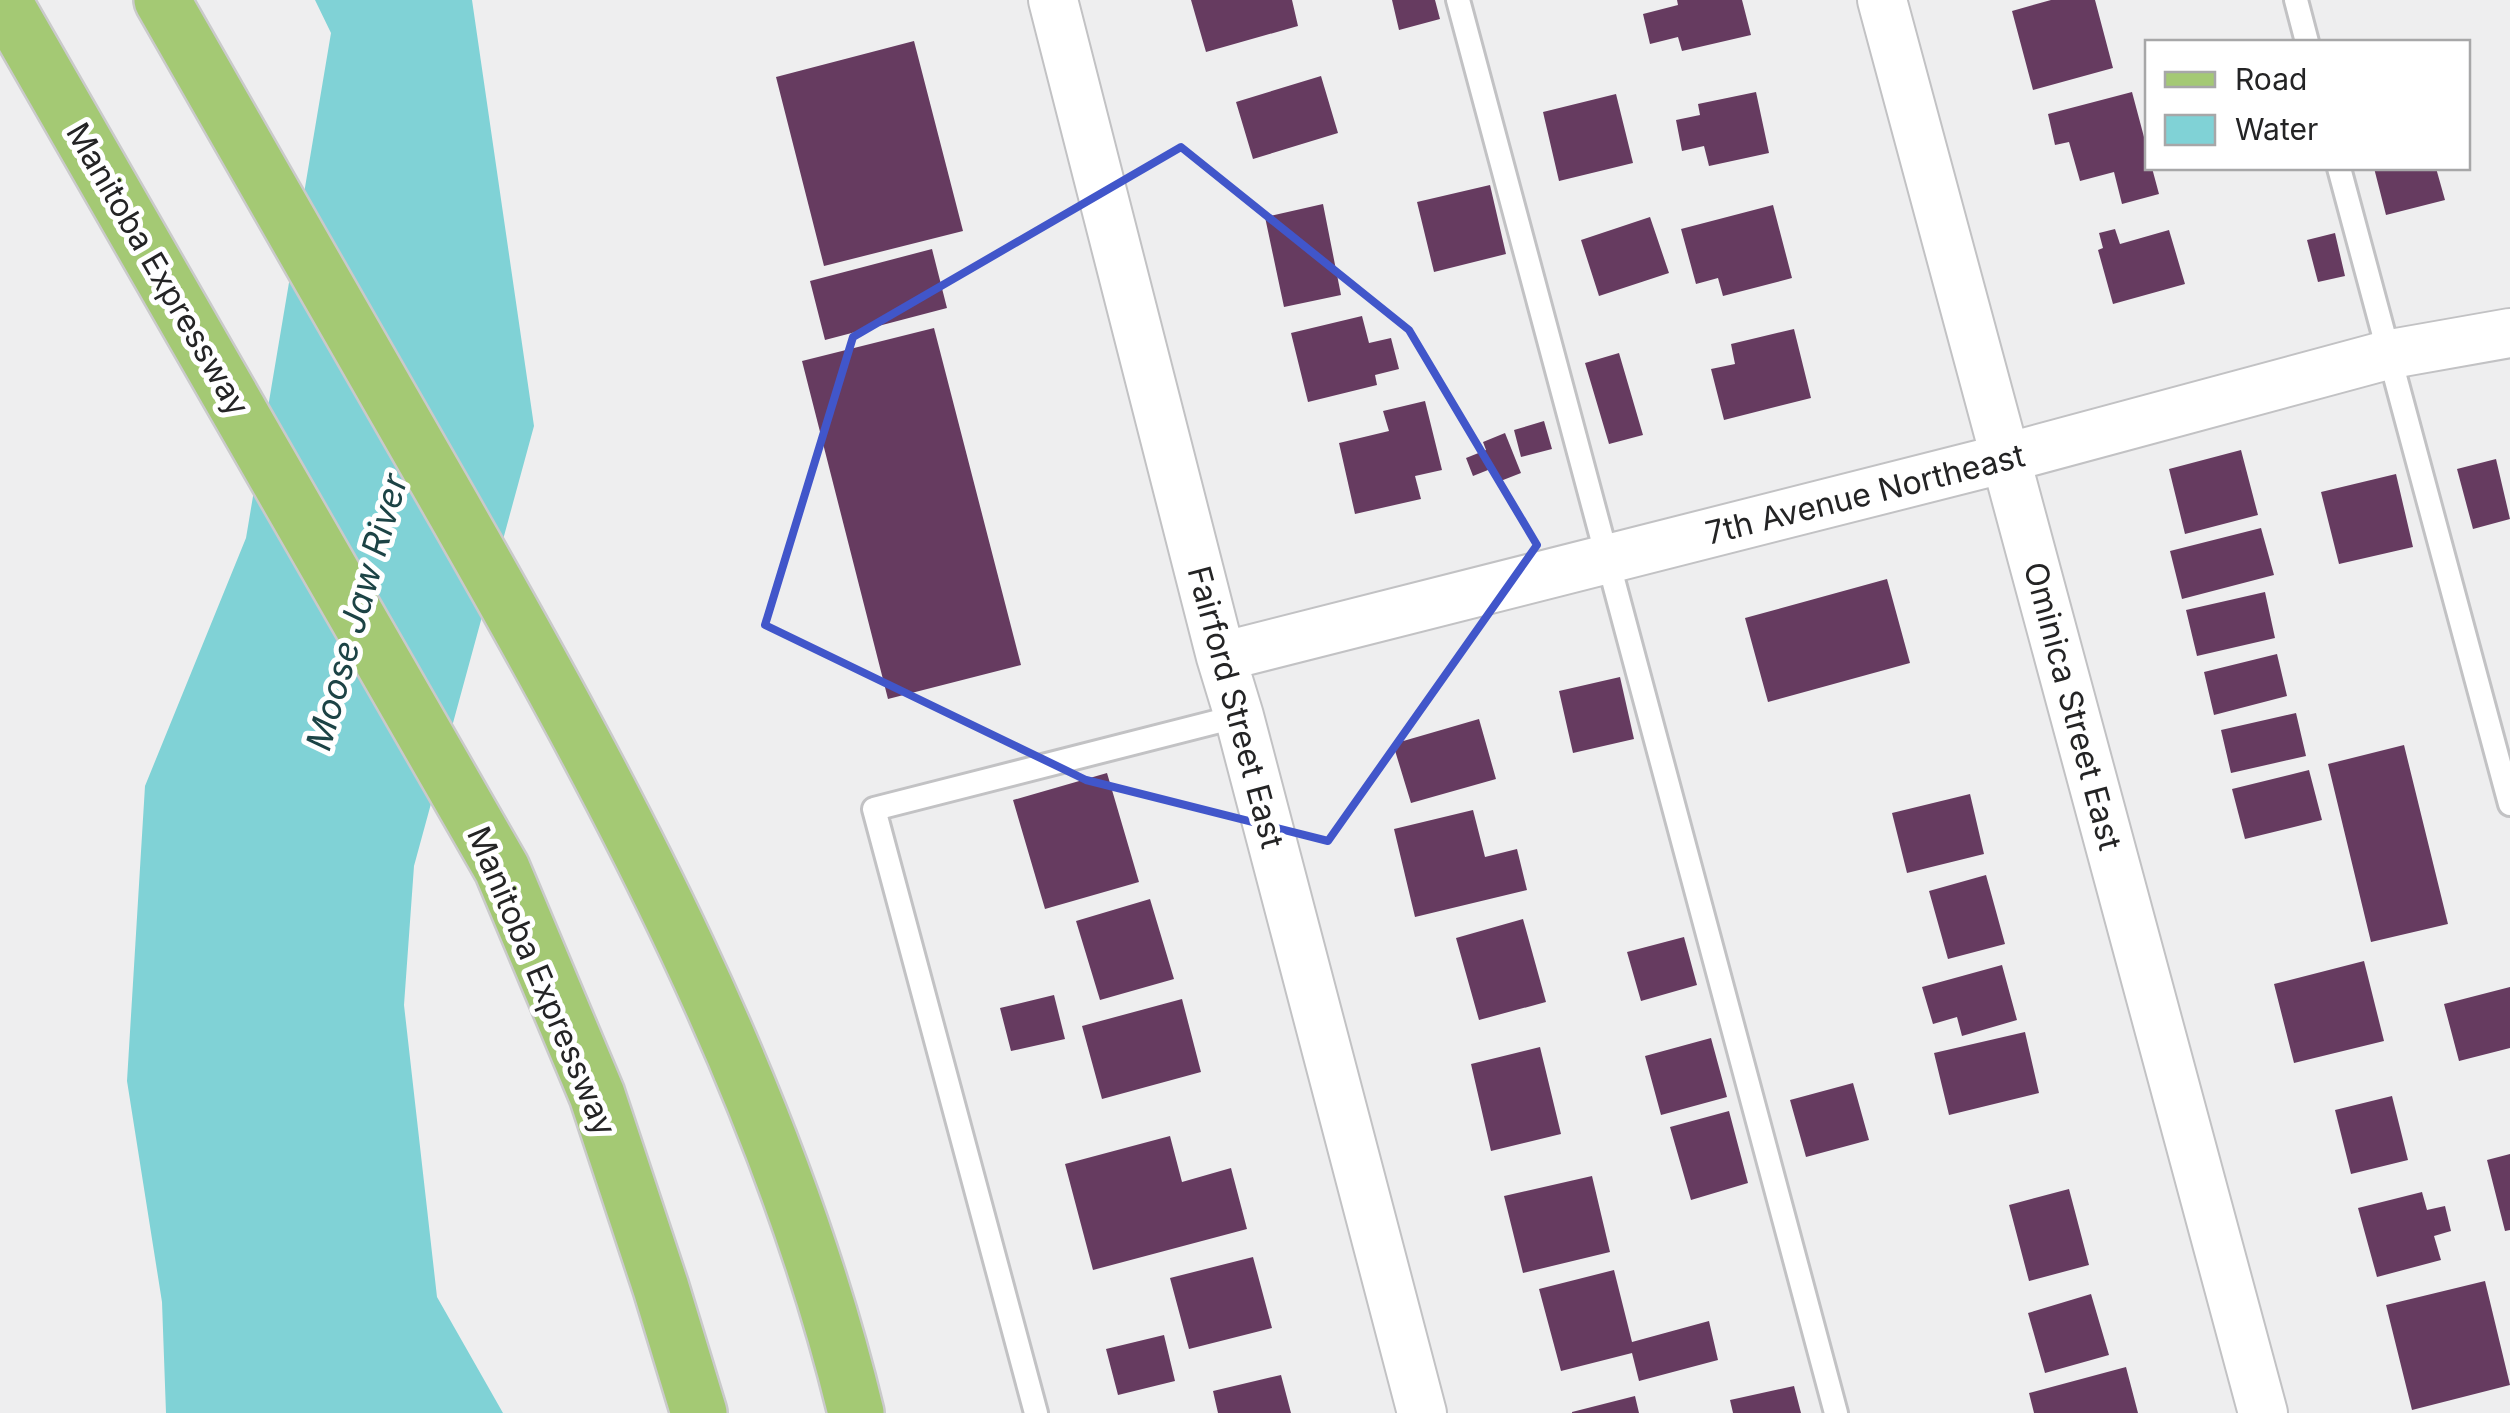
<svg xmlns="http://www.w3.org/2000/svg" width="2510" height="1413" font-family="Inter,sans-serif">
  <style>
    .water { fill: #80d2d6 }
    .building { fill: #663b60 }
    .lines { fill: none; stroke-linecap: round; stroke-linejoin: round }
    .service-casing { stroke: #c2c2c4; stroke-width: 28 }
    .minor-casing { stroke: #c2c2c4; stroke-width: 52 }
    .primary-casing { stroke: #cacacb; stroke-width: 60 }
    .service { stroke: #fff; stroke-width: 22 }
    .minor { stroke: #fff; stroke-width: 48 }
    .primary { stroke: #a4c974; stroke-width: 55 }
    .marked { fill: none; stroke: #4156ca; stroke-width: 8; stroke-linejoin: round }
    .labels { text-anchor: middle; dominant-baseline: central; stroke-width: 10; stroke-linejoin: round; paint-order: stroke }
    .street-label { font-size: 32px; fill: #242425; stroke: #fff }
    .water-label { font-size: 35px; font-style: italic; fill: #1c4345; stroke: #fff }
  </style>
  <rect width="100%" height="100%" fill="#eeeeef"/>
  <path class="water" d="M 315,0 L 472,0 L 534,426 L 414,866 L 404,1005 L 437,1297 L 503,1413 L 166,1413 L 162,1302 L 127,1081 L 145,786 L 246,538 L 331,33 Z"/>
  <path class="building" d="M 1191,0 L 1292,0 L 1298,26 L 1206,52 Z
    M 1392,0 L 1435,0 L 1440,19 L 1399,30 Z
    M 1677,0 L 1742,0 L 1751,35 L 1682,51 L 1678,37 L 1650,44 L 1643,14 L 1678,5 Z
    M 2051,0 L 2095,0 L 2113,68 L 2033,90 L 2012,11 Z
    M 914,41 L 963,231 L 824,266 L 776,77 Z
    M 1321,76 L 1338,133 L 1253,159 L 1236,102 Z
    M 1756,92 L 1769,153 L 1709,166 L 1704,146 L 1682,151 L 1676,120 L 1700,115 L 1698,104 Z
    M 2132,92 L 2148,152 L 2148,168 L 2152,168 L 2159,194 L 2122,204 L 2114,172 L 2080,181 L 2069,142 L 2055,145 L 2048,114 Z
    M 1616,94 L 1633,163 L 1559,181 L 1543,112 Z
    M 2374,168 L 2436,168 L 2445,200 L 2386,215 Z
    M 1490,185 L 1506,254 L 1434,272 L 1417,202 Z
    M 1323,204 L 1341,295 L 1284,307 L 1265,217 Z
    M 1773,205 L 1792,278 L 1723,296 L 1718,278 L 1696,284 L 1681,229 Z
    M 1650,217 L 1669,273 L 1599,296 L 1581,240 Z
    M 2115,229 L 2120,244 L 2169,230 L 2185,284 L 2113,304 L 2098,250 L 2103,248 L 2099,233 Z
    M 2335,233 L 2345,276 L 2318,282 L 2307,240 Z
    M 932,249 L 947,308 L 825,340 L 810,281 Z
    M 1362,316 L 1369,343 L 1391,338 L 1399,369 L 1375,375 L 1377,385 L 1308,402 L 1291,333 Z
    M 934,328 L 1021,665 L 888,699 L 802,361 Z
    M 1794,329 L 1811,398 L 1724,420 L 1711,369 L 1735,364 L 1731,344 Z
    M 1619,353 L 1643,435 L 1609,444 L 1585,363 Z
    M 1425,401 L 1442,470 L 1415,476 L 1421,499 L 1355,514 L 1339,443 L 1389,431 L 1383,411 Z
    M 1544,421 L 1552,449 L 1521,457 L 1514,430 Z
    M 1505,433 L 1521,473 L 1498,482 L 1493,468 L 1473,476 L 1466,458 L 1486,450 L 1483,442 Z
    M 2241,450 L 2258,515 L 2185,534 L 2169,469 Z
    M 2496,459 L 2510,519 L 2473,529 L 2457,469 Z
    M 2396,474 L 2413,547 L 2339,564 L 2321,492 Z
    M 2261,528 L 2274,575 L 2182,599 L 2170,551 Z
    M 1887,579 L 1910,663 L 1768,702 L 1745,618 Z
    M 2265,592 L 2275,638 L 2197,656 L 2186,610 Z
    M 2277,654 L 2287,696 L 2214,715 L 2204,672 Z
    M 1620,677 L 1634,739 L 1573,753 L 1559,691 Z
    M 2296,713 L 2306,756 L 2231,773 L 2221,730 Z
    M 1479,719 L 1496,779 L 1411,803 L 1393,744 Z
    M 2404,745 L 2448,924 L 2371,942 L 2328,764 Z
    M 2309,770 L 2322,820 L 2245,839 L 2232,789 Z
    M 1107,773 L 1139,882 L 1045,909 L 1013,800 Z
    M 1970,794 L 1984,854 L 1907,873 L 1892,813 Z
    M 1473,810 L 1485,857 L 1517,849 L 1527,890 L 1415,917 L 1394,829 Z
    M 1986,875 L 2005,944 L 1948,959 L 1929,891 Z
    M 1150,899 L 1174,979 L 1100,1000 L 1076,921 Z
    M 1523,919 L 1546,1002 L 1479,1020 L 1456,938 Z
    M 1684,937 L 1697,985 L 1641,1001 L 1627,952 Z
    M 2364,961 L 2384,1041 L 2294,1063 L 2274,984 Z
    M 2002,965 L 2017,1020 L 1962,1036 L 1957,1017 L 1933,1024 L 1922,987 Z
    M 2510,987 L 2510,1048 L 2459,1061 L 2444,1004 Z
    M 1054,995 L 1065,1039 L 1011,1051 L 1000,1008 Z
    M 1182,999 L 1201,1072 L 1102,1099 L 1082,1026 Z
    M 2025,1032 L 2039,1093 L 1949,1115 L 1934,1053 Z
    M 1711,1038 L 1727,1097 L 1661,1115 L 1645,1056 Z
    M 1540,1047 L 1561,1134 L 1491,1151 L 1471,1064 Z
    M 1853,1083 L 1869,1140 L 1806,1157 L 1790,1100 Z
    M 2392,1096 L 2408,1160 L 2351,1174 L 2335,1110 Z
    M 1729,1111 L 1748,1183 L 1691,1200 L 1670,1127 Z
    M 1170,1136 L 1182,1182 L 1231,1168 L 1247,1229 L 1093,1270 L 1065,1164 Z
    M 2510,1154 L 2510,1230 L 2505,1231 L 2487,1160 Z
    M 1592,1176 L 1610,1252 L 1523,1273 L 1504,1196 Z
    M 2069,1189 L 2089,1265 L 2029,1281 L 2009,1205 Z
    M 2422,1192 L 2427,1210 L 2445,1206 L 2451,1231 L 2434,1236 L 2441,1260 L 2377,1277 L 2358,1208 Z
    M 1253,1257 L 1272,1328 L 1189,1349 L 1170,1278 Z
    M 1614,1270 L 1632,1342 L 1709,1321 L 1718,1360 L 1639,1381 L 1632,1353 L 1561,1371 L 1539,1289 Z
    M 2485,1281 L 2510,1385 L 2412,1410 L 2386,1305 Z
    M 2091,1294 L 2109,1355 L 2045,1373 L 2028,1313 Z
    M 1164,1335 L 1175,1381 L 1118,1395 L 1106,1349 Z
    M 2126,1367 L 2138,1413 L 2034,1413 L 2029,1393 Z
    M 1281,1375 L 1291,1413 L 1218,1413 L 1213,1391 Z
    M 1794,1386 L 1801,1413 L 1733,1413 L 1730,1400 Z
    M 1635,1396 L 1639,1413 L 1572,1413 L 1572,1412 Z"/>
  <g class="lines">
    <g class="service-casing">
      <path id="service" d="M 1458,0 L 1836,1413
        M 2296,0 L 2307,42
        M 2339,168 L 2510,804
        M 1036,1413 L 874,809 L 1239,716"/>
    </g>
    <g class="minor-casing">
      <path id="minor" d="M 1053,0 L 1221,657 L 1239,716 L 1422,1413
        M 1882,0 L 2263,1413
        M 1221,657 L 2006,458 L 2391,354 L 2510,333"/>
    </g>
    <g class="primary-casing">
      <path id="primary" d="M 3,0 L 502,869 L 597,1095 L 661,1288 L 699,1413
        M 162,0 C 260,170 357,340 454,510 C 616,794 779,1093 856,1413"/>
    </g>
    <use href="#service" class="service"/>
    <use href="#minor" class="minor"/>
    <use href="#primary" class="primary"/>
  </g>
  <path class="marked" d="M 1181,147 L 1409,330 L 1537,545 L 1328,841 L 1086,780 L 765,625 L 853,337 Z"/>
  <g class="labels">
    <g class="street-label">
      <text transform="translate(158 269) rotate(60)">Manitoba Expressway</text>
      <text transform="translate(1865 494) rotate(-14)">7th Avenue Northeast</text>
      <text transform="translate(2073 706) rotate(75)">Ominica Street East</text>
      <text transform="translate(1236 707) rotate(75)">Fairford Street East</text>
      <text transform="translate(542 981) rotate(67)">Manitoba Expressway</text>
    </g>
    <g class="water-label">
      <text transform="translate(356 612) rotate(-74)">Moose Jaw River</text>
    </g>
  </g>
  <rect x="2145" y="40" width="325" height="130" fill="#ffffff" stroke="#a7a7a8" stroke-width="2.5"/>
  <rect x="2165" y="72" width="50" height="15" fill="#a4c974" stroke="#a7a7a8" stroke-width="2.5"/>
  <text x="2235" y="90" font-size="30" fill="#242425">Road</text>
  <rect x="2165" y="115" width="50" height="30" fill="#80d2d6" stroke="#a7a7a8" stroke-width="2.5"/>
  <text x="2235" y="140" font-size="30" fill="#242425">Water</text>
</svg>
